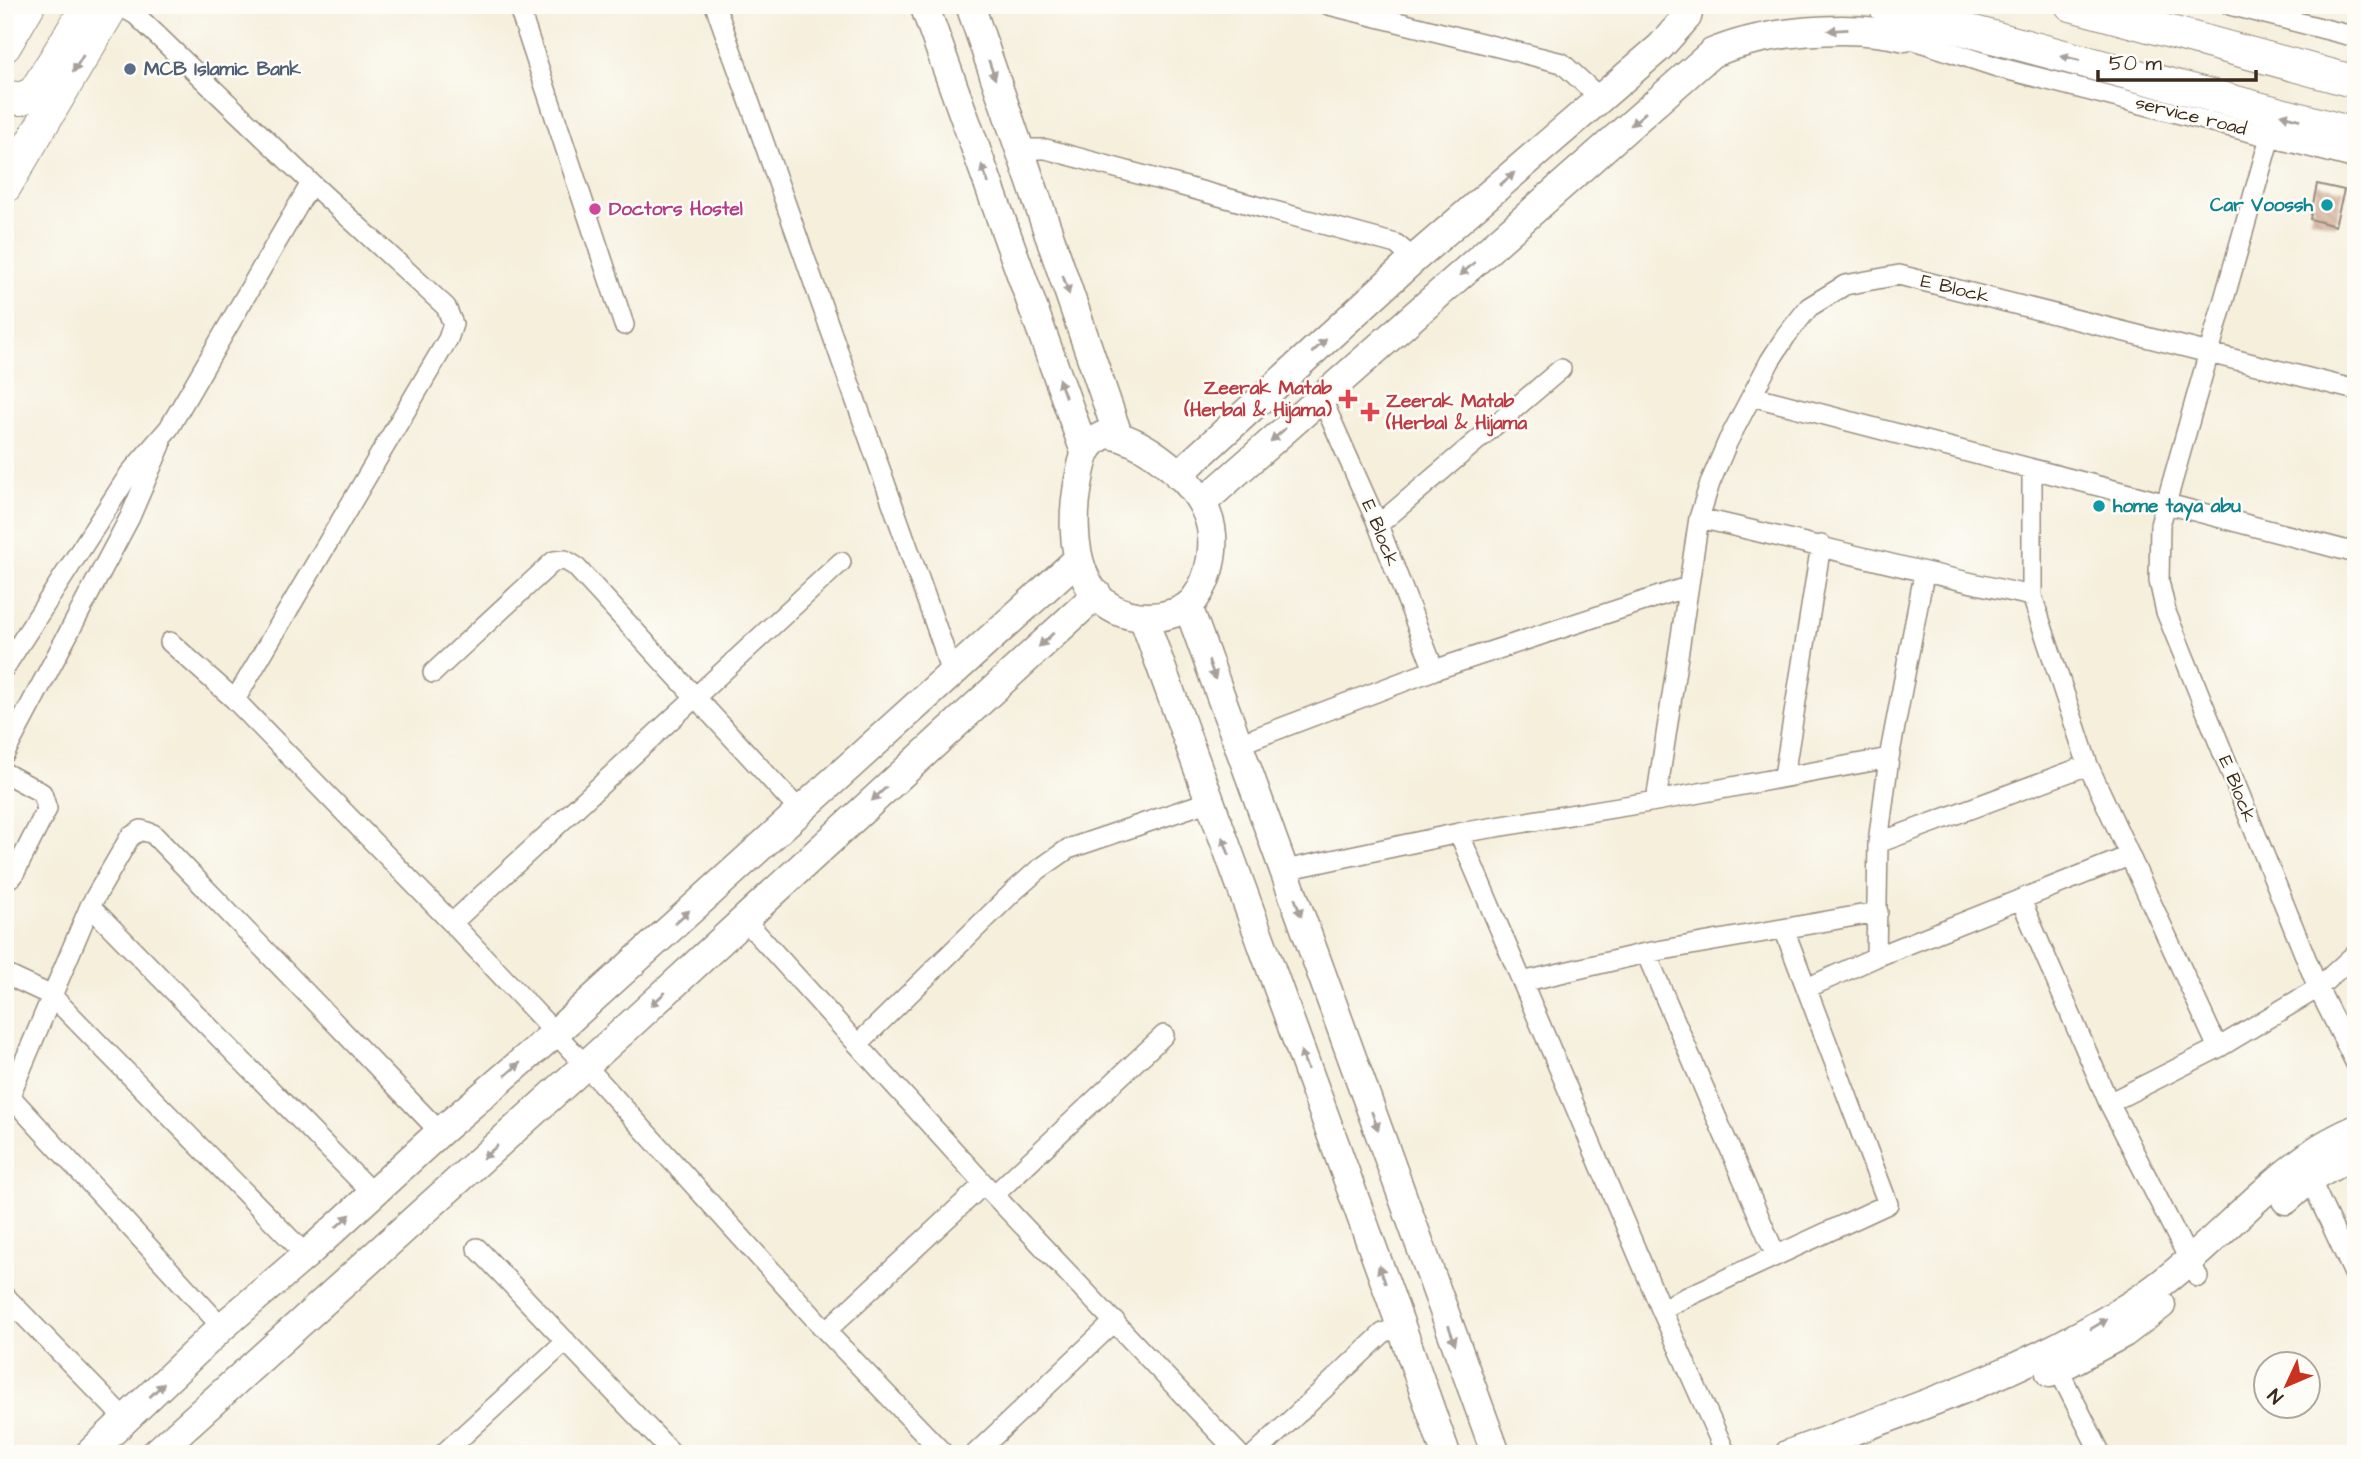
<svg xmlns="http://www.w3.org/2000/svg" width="2361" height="1459" font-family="'Architects Daughter',sans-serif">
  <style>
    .building { fill: url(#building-back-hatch) }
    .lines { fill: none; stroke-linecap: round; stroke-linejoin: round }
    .street-casing { stroke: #988c7d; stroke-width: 22 }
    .secondary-casing { stroke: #988c7d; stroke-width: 31 }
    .primary-casing { stroke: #988c7d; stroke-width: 34 }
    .street { stroke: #fff; stroke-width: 19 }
    .secondary { stroke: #fff; stroke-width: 28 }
    .primary { stroke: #fff; stroke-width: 32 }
    .oneway { fill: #a79f9a }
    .service-dot { fill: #5c6f8a; stroke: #fdfcf7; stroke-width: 2.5 }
    .culture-dot { fill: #0f9aa8; stroke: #fdfcf7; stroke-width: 2.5 }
    .hotel-dot { fill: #d1479c; stroke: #fdfcf7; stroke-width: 2.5 }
    .health-dot { fill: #e0444e; stroke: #fdfcf7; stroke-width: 2.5 }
    .labels { text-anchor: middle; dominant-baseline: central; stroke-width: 5; stroke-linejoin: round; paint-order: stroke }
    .service-label { font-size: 19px; font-weight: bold; fill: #4e5e75; stroke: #fdfcf7; text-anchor: start }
    .street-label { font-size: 19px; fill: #3b2a1e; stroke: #fdfcf7 }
    .culture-label { font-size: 19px; font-weight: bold; fill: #0d838f; stroke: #fdfcf7; text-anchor: end }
    .hotel-label { font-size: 19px; font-weight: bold; fill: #b23c85; stroke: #fdfcf7; text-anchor: start }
    .health-label { font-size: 19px; font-weight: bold; fill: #be3a42; stroke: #fdfcf7; text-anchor: end }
  </style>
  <defs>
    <pattern id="building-back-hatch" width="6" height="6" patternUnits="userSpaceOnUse" patternTransform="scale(1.75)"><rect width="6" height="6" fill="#c89a7c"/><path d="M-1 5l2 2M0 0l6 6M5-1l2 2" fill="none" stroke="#a47e65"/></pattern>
  </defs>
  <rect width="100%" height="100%" fill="#fdfcf7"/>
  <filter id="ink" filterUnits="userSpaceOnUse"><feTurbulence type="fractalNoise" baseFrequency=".0143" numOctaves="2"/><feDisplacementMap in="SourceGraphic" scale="14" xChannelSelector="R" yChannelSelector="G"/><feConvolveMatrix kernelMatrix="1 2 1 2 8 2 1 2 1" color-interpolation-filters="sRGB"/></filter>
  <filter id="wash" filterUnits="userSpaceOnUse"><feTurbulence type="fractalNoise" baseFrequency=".00686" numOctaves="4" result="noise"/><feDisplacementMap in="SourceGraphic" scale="28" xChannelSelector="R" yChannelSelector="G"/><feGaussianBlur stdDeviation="1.57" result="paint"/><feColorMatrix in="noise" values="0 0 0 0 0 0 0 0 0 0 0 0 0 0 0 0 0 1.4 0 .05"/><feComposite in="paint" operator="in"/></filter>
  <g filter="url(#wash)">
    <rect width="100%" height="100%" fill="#f5efdc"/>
    <g id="blocks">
      <path class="building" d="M 2317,184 L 2344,190 L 2335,226 L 2310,219 Z"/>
    </g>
  </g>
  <g filter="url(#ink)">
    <use href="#blocks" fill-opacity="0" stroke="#988c7d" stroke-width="2"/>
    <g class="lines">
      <g class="street-casing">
        <path id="street" d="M 118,5 L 136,15 L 311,183 L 446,307 L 453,324 L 448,339 L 235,700
          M 518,5 L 624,325
          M 715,5 L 943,646 L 951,676
          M 1329,5 L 1562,63 L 1600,98
          M 2230,5 L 2356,37
          M 1905,37 L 1997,67 L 2356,159
          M 2270,137 L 2160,525 L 2159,581 L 2166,612 L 2318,988 L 2356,1064
          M 1020,149 L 1046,149 L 1396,244 L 1414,259
          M 1752,396 L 2356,553
          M 1699,518 C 1810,543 1920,573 2032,596
          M 1378,525 L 1561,369
          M 170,642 L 235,700 L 452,923 L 585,1065 L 826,1331 L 944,1454
          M 5,667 L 130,473 L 169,428 L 311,183
          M 1434,670 L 1687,587
          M 433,673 L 554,561 L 565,560 L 575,566 L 800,811
          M 1239,744 L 1434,670 L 1378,525 L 1321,397
          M 5,753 L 130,517 L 161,445
          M 2088,765 L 2218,1048
          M 5,773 L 42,793 L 47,809 L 13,876
          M 1784,776 L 1821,545
          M 1656,801 L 1699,518 L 1710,483 L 1728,441 L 1770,361 L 1786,336 L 1809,307 L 1845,285 L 1899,275 L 2356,390
          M 1459,833 L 1661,1309 L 1726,1454
          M 1878,843 L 2088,765 L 2032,596 L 2032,470
          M 1285,870 L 1459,833 L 1656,801 L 1889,758
          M 2021,900 L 2109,1103 L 2198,1277
          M 90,906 L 373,1194
          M 743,918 L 994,1195 L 1239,1454
          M 452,923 L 841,562
          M 1646,953 L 1776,1256
          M 1876,957 L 1878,843 L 1889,758 L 1924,574
          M 5,974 L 52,996 L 306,1255
          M 1522,982 L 1646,953 L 1878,912
          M 1807,988 L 1876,957 L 2129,856
          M 859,1043 L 1013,892 L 1038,870 L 1068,849 L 1210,801
          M 10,1096 L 222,1327
          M 2109,1103 L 2218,1048 L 2318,988 L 2356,953
          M 5,1107 L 90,906 L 130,837 L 141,830 L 153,834 L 440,1132
          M 2303,1170 L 2310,1179 L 2356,1278
          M 994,1195 L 1164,1035
          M 477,1248 L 673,1454
          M 5,1296 L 126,1420
          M 1661,1309 L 1888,1204 L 1784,929
          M 826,1331 L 984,1184
          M 2053,1359 L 2101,1454
          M 443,1454 L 566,1341
          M 975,1454 L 1115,1321
          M 1255,1454 L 1383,1333 L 1401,1326"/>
      </g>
      <g class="secondary-casing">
        <path id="secondary" d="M 924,5 L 1085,452
          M 970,5 L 1118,435
          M 1107,434 C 1144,439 1194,480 1207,514 C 1218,541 1211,578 1194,600 C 1184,612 1165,617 1150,617 C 1077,618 1068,540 1078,485 C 1082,463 1084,442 1107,434 Z
          M 1178,475 L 1414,259 L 1660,47 L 1687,17 L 1690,5
          M 1202,503 L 1712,53 C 1764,31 1849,23 1905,37
          M 1188,606 L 1496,1454
          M 1143,617 L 1401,1326 L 1446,1454
          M 2286,1200 L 2310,1179 L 2356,1153
          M 2050,1373 L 2124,1333 L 2161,1305
          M 89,1454 L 222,1327 L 306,1255 L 440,1132 L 555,1033 L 1077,560
          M 155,1454 L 630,1025 L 1097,594
          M 1789,1454 C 1909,1410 2026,1373 2134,1303 C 2200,1260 2250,1197 2314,1152 C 2326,1143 2342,1136 2356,1129"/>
      </g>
      <g class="primary-casing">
        <path id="primary" d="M 1884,5 L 1914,16 L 2356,134
          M 2071,5 L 2356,82
          M 5,46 L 29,5
          M 5,96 L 20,99 L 34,93 L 79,20
          M 5,187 L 113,5"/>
      </g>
      <use href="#street" class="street"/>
      <use href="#secondary" class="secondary"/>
      <use href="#primary" class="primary"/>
    </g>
    <defs><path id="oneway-solid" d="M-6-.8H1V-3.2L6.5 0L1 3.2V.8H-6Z" transform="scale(1.75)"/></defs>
    <g class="oneway">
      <use href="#oneway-solid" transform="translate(1838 30) rotate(177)"/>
      <use href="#oneway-solid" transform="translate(2070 58) rotate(-165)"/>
      <use href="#oneway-solid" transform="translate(78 64) rotate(121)"/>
      <use href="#oneway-solid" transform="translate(992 70) rotate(71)"/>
      <use href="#oneway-solid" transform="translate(2290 117) rotate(-165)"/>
      <use href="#oneway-solid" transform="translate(1638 119) rotate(139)"/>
      <use href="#oneway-solid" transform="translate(985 174) rotate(-110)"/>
      <use href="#oneway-solid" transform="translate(1507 179) rotate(-41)"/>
      <use href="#oneway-solid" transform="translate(1467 269) rotate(139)"/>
      <use href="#oneway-solid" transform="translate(1066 285) rotate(71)"/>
      <use href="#oneway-solid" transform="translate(1319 346) rotate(-43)"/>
      <use href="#oneway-solid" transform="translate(1062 388) rotate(-110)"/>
      <use href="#oneway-solid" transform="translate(1278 435) rotate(138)"/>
      <use href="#oneway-solid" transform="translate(1046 640) rotate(137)"/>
      <use href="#oneway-solid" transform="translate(1212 670) rotate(70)"/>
      <use href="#oneway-solid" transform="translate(879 794) rotate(137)"/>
      <use href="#oneway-solid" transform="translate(1226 846) rotate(-110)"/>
      <use href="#oneway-solid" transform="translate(1298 907) rotate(70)"/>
      <use href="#oneway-solid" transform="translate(682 917) rotate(-42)"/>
      <use href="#oneway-solid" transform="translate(658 999) rotate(137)"/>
      <use href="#oneway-solid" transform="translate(1304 1060) rotate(-110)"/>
      <use href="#oneway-solid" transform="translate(513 1069) rotate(-41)"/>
      <use href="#oneway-solid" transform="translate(1375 1121) rotate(70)"/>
      <use href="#oneway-solid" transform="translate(490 1152) rotate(138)"/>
      <use href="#oneway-solid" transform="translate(343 1221) rotate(-42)"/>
      <use href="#oneway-solid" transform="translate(1382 1274) rotate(-110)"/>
      <use href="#oneway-solid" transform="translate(2099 1324) rotate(-31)"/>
      <use href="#oneway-solid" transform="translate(1452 1335) rotate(70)"/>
      <use href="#oneway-solid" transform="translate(157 1390) rotate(-44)"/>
    </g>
  </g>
  <circle class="service-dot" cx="130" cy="69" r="7"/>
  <g class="culture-dot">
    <circle cx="2327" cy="205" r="7"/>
    <circle cx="2099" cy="506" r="7"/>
  </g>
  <circle class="hotel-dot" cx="595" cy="209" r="7"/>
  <g class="health-dot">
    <path d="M1344.5 388.5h7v7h7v7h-7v7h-7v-7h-7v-7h7z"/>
    <path d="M1366.5 401.5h7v7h7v7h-7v7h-7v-7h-7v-7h7z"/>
  </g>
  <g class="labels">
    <g class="service-label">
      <text x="144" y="69">MCB Islamic Bank</text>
    </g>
    <g class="street-label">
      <text transform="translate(2191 116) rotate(14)">service road</text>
      <text transform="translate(1955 289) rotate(14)">E Block</text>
      <text transform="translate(1380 533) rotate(68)">E Block</text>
      <text transform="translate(2237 789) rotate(68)">E Block</text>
    </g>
    <g class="culture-label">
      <text x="2313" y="205">Car Voossh</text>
      <text x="2113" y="506" text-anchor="start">home taya abu</text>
    </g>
    <g class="hotel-label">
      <text x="609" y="209">Doctors Hostel</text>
    </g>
    <g class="health-label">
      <text x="1332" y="388">Zeerak Matab<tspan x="1332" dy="22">(Herbal &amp; Hijama)</tspan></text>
      <text x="1386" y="401" text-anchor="start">Zeerak Matab<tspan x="1386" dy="22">(Herbal &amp; Hijama</tspan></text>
    </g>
  </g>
  <rect width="2361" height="1459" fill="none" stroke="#fdfcf7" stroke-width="28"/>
  <g transform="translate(2287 1385) rotate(226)"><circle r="33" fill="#fdfcf7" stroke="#afa8a0" stroke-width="2"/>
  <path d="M0-5L12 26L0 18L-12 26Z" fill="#c8321e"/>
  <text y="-10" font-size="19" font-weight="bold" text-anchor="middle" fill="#3b2a1e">N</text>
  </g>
  <path d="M2098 70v10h158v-10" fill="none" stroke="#3b2a1e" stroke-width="3.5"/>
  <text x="2109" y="70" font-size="21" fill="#3b2a1e" stroke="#fdfcf7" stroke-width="5" paint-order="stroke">50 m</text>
</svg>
